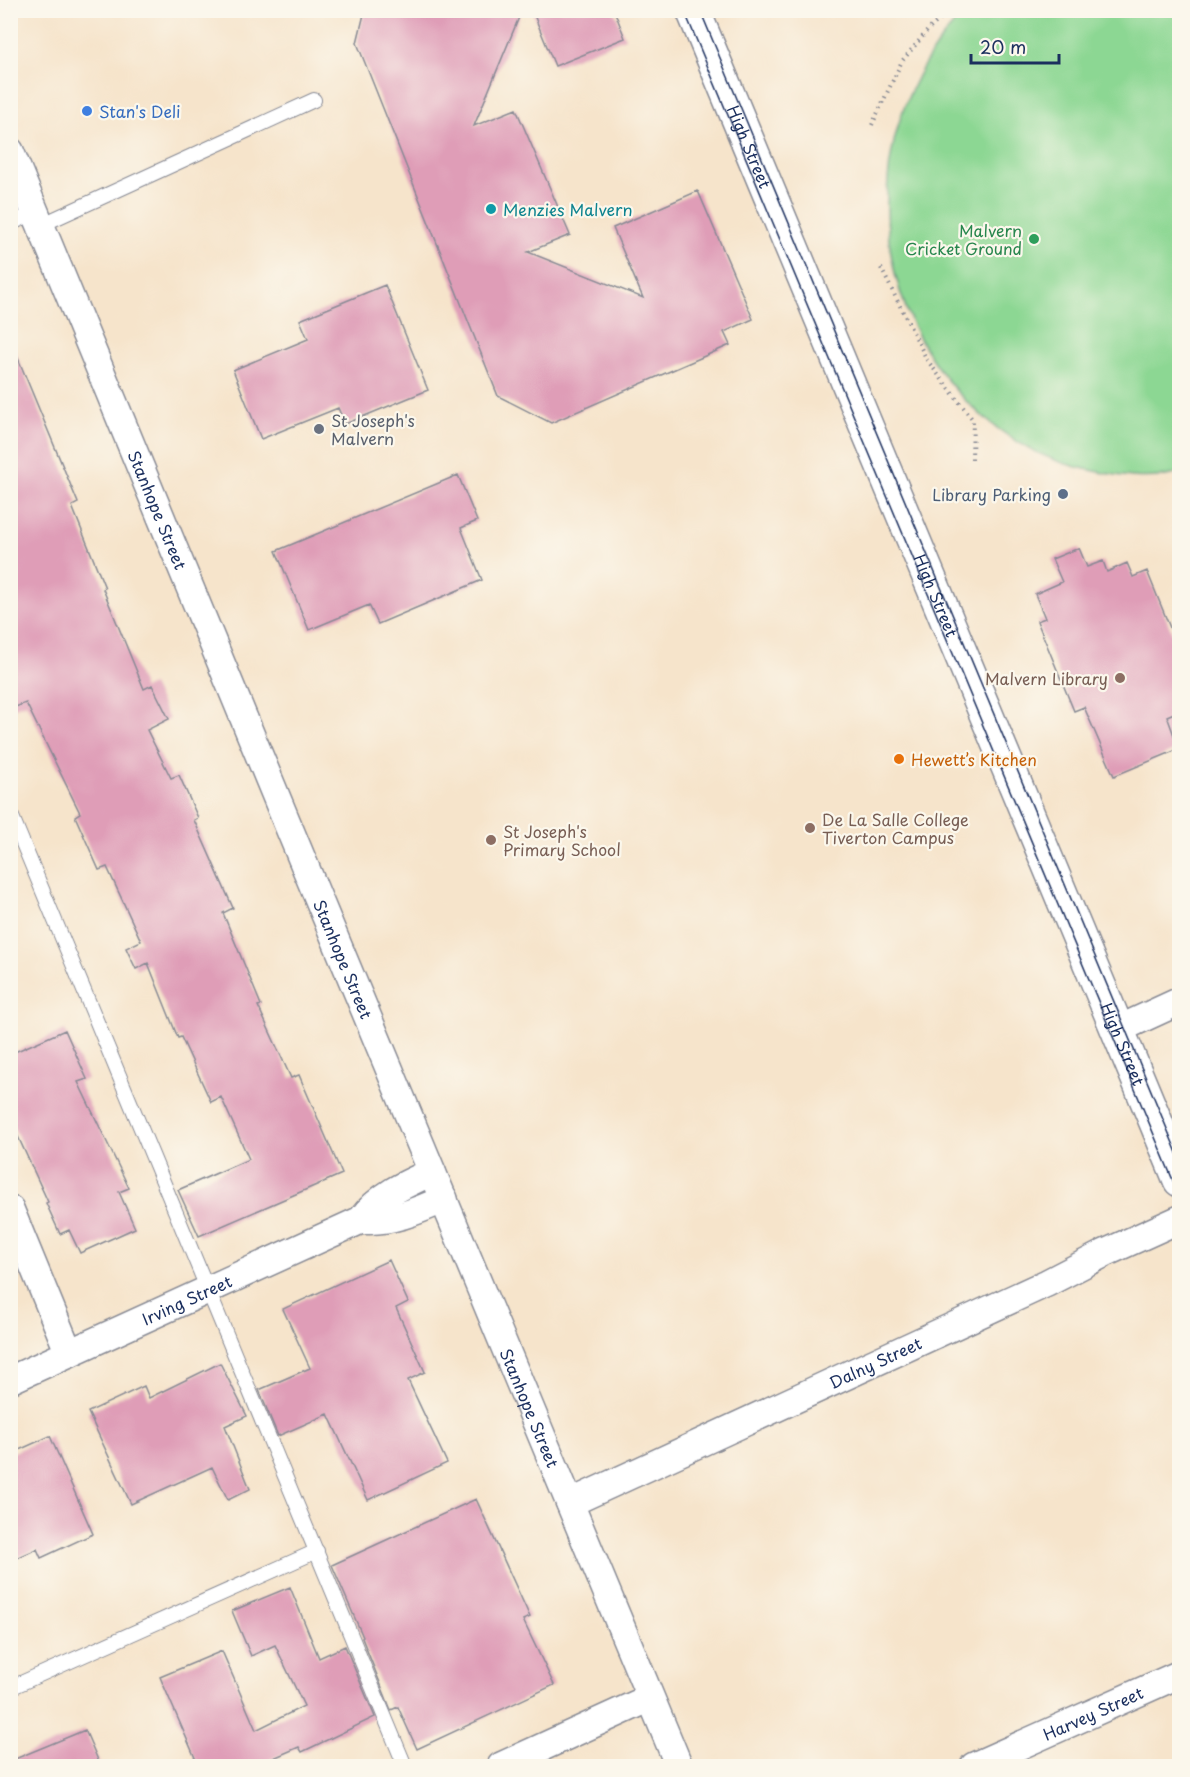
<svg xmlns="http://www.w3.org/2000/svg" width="1190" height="1777" font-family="'Playpen Sans',sans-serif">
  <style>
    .green { fill: #8cd793; stroke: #548378; stroke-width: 1.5 }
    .building { fill: #df9db7 }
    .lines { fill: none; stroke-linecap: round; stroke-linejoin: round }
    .lane-casing { stroke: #888a94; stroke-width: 16 }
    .street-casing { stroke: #888a94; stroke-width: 30 }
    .primary-casing { stroke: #888a94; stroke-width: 36 }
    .path { stroke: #888a94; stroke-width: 4; stroke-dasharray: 1.5 4.5; stroke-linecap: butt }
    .lane { stroke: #fff; stroke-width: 14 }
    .street { stroke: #fff; stroke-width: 27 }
    .primary { stroke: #fff; stroke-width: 33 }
    .tram { stroke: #1b2f5e; stroke-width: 1.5 }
    .shop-dot { fill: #3f7fe0; stroke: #fbf7ec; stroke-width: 2 }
    .culture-dot { fill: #0f9aa8; stroke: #fbf7ec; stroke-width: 2 }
    .leisure-dot { fill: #2e9e5b; stroke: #fbf7ec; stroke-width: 2 }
    .worship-dot { fill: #6b7280; stroke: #fbf7ec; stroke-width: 2 }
    .service-dot { fill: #5c6f8a; stroke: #fbf7ec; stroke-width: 2 }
    .education-dot { fill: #8d6e63; stroke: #fbf7ec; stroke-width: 2 }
    .food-dot { fill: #e8710a; stroke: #fbf7ec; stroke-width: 2 }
    .labels { text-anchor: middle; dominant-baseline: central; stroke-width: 4.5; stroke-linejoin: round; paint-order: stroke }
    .shop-label { font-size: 16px; fill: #366cbe; stroke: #fbf7ec; text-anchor: start }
    .street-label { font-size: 16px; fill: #1b2f5e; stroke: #fbf7ec }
    .culture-label { font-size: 16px; fill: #0d838f; stroke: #fbf7ec; text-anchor: start }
    .leisure-label { font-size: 16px; fill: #27864d; stroke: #fbf7ec; text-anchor: end }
    .worship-label { font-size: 16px; fill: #5b616d; stroke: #fbf7ec; text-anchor: start }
    .service-label { font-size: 16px; fill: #4e5e75; stroke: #fbf7ec; text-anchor: end }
    .education-label { font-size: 16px; fill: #785e54; stroke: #fbf7ec; text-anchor: start }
    .food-label { font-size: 16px; fill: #c56008; stroke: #fbf7ec; text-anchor: start }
  </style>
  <rect width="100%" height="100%" fill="#fbf7ec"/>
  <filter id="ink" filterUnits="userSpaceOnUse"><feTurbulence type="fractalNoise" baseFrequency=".0167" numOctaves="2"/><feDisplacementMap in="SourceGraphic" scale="12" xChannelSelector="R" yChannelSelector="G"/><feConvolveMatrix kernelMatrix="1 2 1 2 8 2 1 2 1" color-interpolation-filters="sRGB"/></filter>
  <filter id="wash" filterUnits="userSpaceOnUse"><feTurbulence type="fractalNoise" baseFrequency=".008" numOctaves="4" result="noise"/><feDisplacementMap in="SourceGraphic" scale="24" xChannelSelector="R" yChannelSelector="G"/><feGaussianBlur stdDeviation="1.35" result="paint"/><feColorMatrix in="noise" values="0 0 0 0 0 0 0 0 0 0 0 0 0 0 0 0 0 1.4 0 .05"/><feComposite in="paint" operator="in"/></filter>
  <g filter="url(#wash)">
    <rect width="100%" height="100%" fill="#f6e4cb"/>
    <path class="green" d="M 967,10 L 1179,11 L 1179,473 C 1148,482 1117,476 1085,469 C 1039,459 998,433 965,400 C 861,294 860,115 967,10 Z"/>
    <g id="blocks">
      <path class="building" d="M 365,10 L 522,10 L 474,126 L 516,109 L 570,235 L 528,252 L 643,298 L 613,228 L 698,191 L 753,319 L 724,332 L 730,345 L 551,423 L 498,396 L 357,43 Z
        M 532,10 L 614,10 L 625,38 L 555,66 Z
        M 385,285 L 428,390 L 345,424 L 338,408 L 261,439 L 233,370 L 308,339 L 300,320 Z
        M 10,339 L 78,503 L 72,506 L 105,588 L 103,589 L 144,689 L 152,685 L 169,719 L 147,730 L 171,778 L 179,775 L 198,818 L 194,820 L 233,908 L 223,913 L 261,1005 L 258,1006 L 291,1078 L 299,1075 L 342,1174 L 199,1236 L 178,1190 L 249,1159 L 221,1097 L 211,1102 L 181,1037 L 178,1038 L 148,963 L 136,969 L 126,948 L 141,941 L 107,867 L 99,870 L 75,816 L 80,813 L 26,703 L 10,709 Z
        M 458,475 L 477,521 L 461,528 L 482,580 L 378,624 L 369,605 L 309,630 L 276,551 Z
        M 1079,548 L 1087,567 L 1103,561 L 1107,572 L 1127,563 L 1133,577 L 1147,571 L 1179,650 L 1179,711 L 1167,716 L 1179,749 L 1114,776 L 1084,707 L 1074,711 L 1037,621 L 1045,618 L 1035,594 L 1062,582 L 1052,559 Z
        M 65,1030 L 87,1079 L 78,1082 L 129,1188 L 119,1192 L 135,1228 L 80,1253 L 69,1230 L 60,1234 L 46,1203 L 48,1202 L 10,1119 L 10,1054 Z
        M 389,1260 L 408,1302 L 396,1308 L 425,1372 L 408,1380 L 447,1463 L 368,1500 L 328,1414 L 278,1436 L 259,1390 L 310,1368 L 283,1309 Z
        M 220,1363 L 247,1416 L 225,1426 L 250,1489 L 228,1500 L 212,1467 L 131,1504 L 88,1412 L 144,1386 L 149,1398 Z
        M 50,1436 L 93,1534 L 41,1558 L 37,1549 L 10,1561 L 10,1454 Z
        M 476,1499 L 530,1617 L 523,1620 L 554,1685 L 417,1749 L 398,1707 L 391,1710 L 362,1638 L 363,1637 L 332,1565 Z
        M 290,1587 L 319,1658 L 345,1646 L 375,1717 L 302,1752 L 299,1747 L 253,1767 L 199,1767 L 160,1677 L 222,1651 L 256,1730 L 304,1706 L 275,1645 L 251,1656 L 232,1611 Z
        M 85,1730 L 101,1767 L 10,1767 L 10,1761 Z"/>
    </g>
  </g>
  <g filter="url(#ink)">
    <use href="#blocks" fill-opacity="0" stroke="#888a94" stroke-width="1.5"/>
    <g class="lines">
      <g class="lane-casing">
        <path id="lane" d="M 10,224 L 36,212
          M 41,225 L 314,100
          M 10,812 L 405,1766
          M 10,1688 L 317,1551"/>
      </g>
      <g class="street-casing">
        <g id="street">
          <path id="s1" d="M 10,151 L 292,835 L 679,1766"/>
          <path d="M 1117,1030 L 1180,1001"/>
          <path d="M 10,1209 L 69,1353"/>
          <path d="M 361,1220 C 389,1223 418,1211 444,1199"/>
          <path id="s2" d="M 10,1380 L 361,1220 C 378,1196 405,1184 432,1172"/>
          <path id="s3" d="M 570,1503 L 1047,1283 L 1105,1253 L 1180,1219"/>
          <path d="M 501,1766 L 650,1698"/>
          <path id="s4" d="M 974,1766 L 1180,1674"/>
        </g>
      </g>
      <g class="primary-casing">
        <g id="primary">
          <path id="s5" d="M 693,10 L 1180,1180"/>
        </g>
      </g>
      <path class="path" d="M 872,125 L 902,61 L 928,30 L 950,10
        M 881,268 L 927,360 L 973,420 L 972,459"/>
      <use href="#lane" class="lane"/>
      <use href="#street" class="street"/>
      <use href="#primary" class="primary"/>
      <path class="tram" d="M 684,10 L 1180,1197
        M 700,10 L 1180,1160
        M 10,12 L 15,10"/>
    </g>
  </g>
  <circle class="shop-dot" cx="87" cy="111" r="6"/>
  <circle class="culture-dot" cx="491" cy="209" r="6"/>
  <circle class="leisure-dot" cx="1034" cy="239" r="6"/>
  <circle class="worship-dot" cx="319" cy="429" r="6"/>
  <circle class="service-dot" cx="1063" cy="494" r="6"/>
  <g class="education-dot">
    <circle cx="1120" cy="678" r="6"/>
    <circle cx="810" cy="828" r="6"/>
    <circle cx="491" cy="840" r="6"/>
  </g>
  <circle class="food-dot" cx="899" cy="759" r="6"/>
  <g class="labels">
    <g class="shop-label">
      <text x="99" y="111">Stan's Deli</text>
    </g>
    <g class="street-label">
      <text stroke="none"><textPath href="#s5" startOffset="148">High Street</textPath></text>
      <text stroke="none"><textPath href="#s1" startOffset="388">Stanhope Street</textPath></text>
      <text stroke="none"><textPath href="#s5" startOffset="634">High Street</textPath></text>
      <text stroke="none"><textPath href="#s1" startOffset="874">Stanhope Street</textPath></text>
      <text stroke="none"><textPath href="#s5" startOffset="1120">High Street</textPath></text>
      <text stroke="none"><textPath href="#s2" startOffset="194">Irving Street</textPath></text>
      <text stroke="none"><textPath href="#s3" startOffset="336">Dalny Street</textPath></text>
      <text stroke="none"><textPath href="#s1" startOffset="1360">Stanhope Street</textPath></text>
      <text stroke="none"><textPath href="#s4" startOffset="130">Harvey Street</textPath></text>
    </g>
    <g class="culture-label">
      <text x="503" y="209">Menzies Malvern</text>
    </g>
    <g class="leisure-label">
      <text x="1022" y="230">Malvern<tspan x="1022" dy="18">Cricket Ground</tspan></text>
    </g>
    <g class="worship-label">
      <text x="331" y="420">St Joseph's<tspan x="331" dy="18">Malvern</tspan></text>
    </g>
    <g class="service-label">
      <text x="1051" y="494">Library Parking</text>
    </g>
    <g class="education-label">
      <text x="1108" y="678" text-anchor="end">Malvern Library</text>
      <text x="822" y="819">De La Salle College<tspan x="822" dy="18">Tiverton Campus</tspan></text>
      <text x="503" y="831">St Joseph's<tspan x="503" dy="18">Primary School</tspan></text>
    </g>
    <g class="food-label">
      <text x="911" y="759">Hewett’s Kitchen</text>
    </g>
  </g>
  <rect width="1190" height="1777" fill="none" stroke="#fbf7ec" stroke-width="36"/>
  <path d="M971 54v9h88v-9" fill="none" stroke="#1b2f5e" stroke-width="3"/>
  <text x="980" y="54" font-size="18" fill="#1b2f5e" stroke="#fbf7ec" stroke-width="4.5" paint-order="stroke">20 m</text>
</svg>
